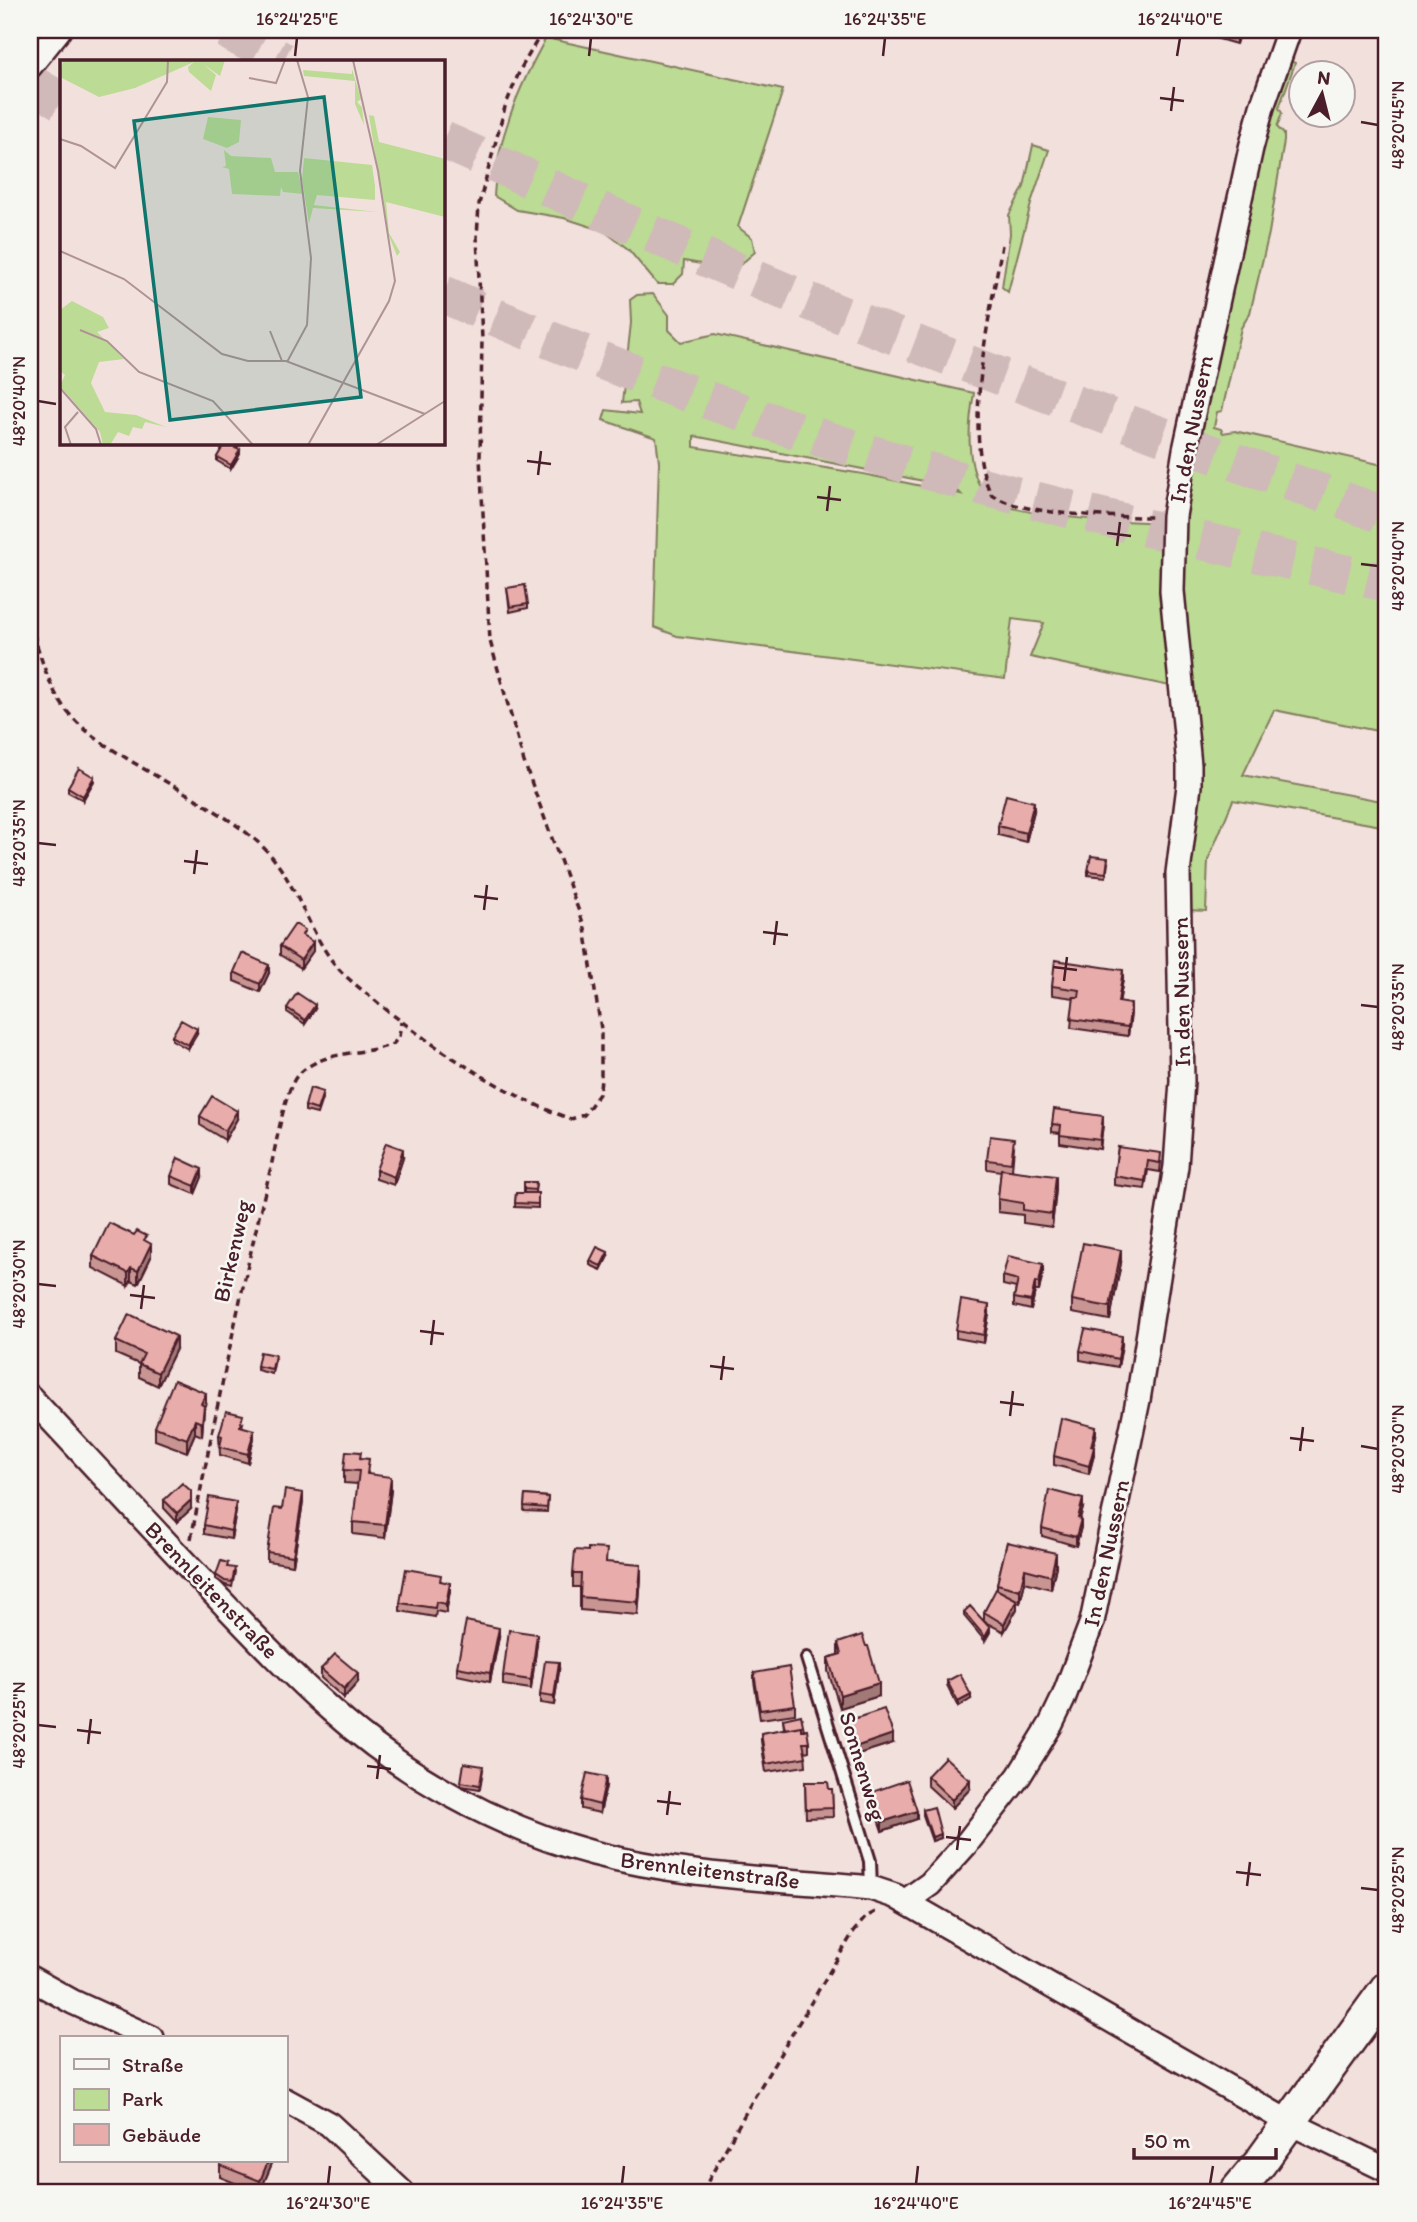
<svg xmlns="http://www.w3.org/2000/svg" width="1417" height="2222" font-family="Itim,sans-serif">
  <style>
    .green { fill: #bcdb94; stroke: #837d60; stroke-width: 2; fill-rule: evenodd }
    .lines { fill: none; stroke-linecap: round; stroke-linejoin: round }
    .highway-tunnel { stroke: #d0b9b9; stroke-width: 38; stroke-dasharray: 38 19; stroke-linecap: butt }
    .lane-casing { stroke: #4a1f2b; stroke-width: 16 }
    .street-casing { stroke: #4a1f2b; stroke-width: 28 }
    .secondary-casing { stroke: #4a1f2b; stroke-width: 37 }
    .path { stroke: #4a1f2b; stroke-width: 3.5; stroke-dasharray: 7 5; stroke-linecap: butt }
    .lane { stroke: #f6f6f2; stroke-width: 10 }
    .street { stroke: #f6f6f2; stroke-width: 23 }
    .secondary { stroke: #f6f6f2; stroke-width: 32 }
    .wall { fill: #c89592; stroke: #4a1f2b; stroke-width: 2 }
    .shaded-wall { fill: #a27977; stroke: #4a1f2b; stroke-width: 2 }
    .building { fill: #e8adaa; stroke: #4a1f2b; stroke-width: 2 }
    .ticks { fill: none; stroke: #4a1f2b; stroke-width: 2.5 }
    .labels { text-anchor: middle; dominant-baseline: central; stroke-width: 5; stroke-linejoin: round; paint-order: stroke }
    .street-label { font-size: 23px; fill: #4a1f2b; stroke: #f6f6f2 }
    .inset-road { fill: none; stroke: #af9395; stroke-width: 2 }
    .view { fill: #0f766e; fill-opacity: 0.15; stroke: #0f766e; stroke-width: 3.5 }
    .inset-edge { fill: none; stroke: #4a1f2b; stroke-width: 3.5 }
    .neatline { fill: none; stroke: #4a1f2b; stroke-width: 2.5 }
    .ticks-label { font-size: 18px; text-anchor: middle; fill: #4a1f2b }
  </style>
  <rect width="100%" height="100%" fill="#f2e0dc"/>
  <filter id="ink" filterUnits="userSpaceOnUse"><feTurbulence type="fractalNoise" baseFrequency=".0143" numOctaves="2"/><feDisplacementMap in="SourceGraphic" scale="14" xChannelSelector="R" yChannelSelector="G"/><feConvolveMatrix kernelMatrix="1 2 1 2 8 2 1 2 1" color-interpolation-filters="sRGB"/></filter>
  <g filter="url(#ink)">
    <path class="green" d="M 546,38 L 783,90 L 738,227 L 752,238 L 755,252 L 740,265 L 712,266 L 684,261 L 683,274 L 673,284 L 657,284 L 628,249 L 604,231 L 564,218 L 517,210 L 494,196 C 496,139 519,87 546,38 Z
      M 1286,59 L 1295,63 L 1279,108 L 1282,113 L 1277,127 L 1284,134 L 1284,141 L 1269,233 L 1250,313 L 1241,328 L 1222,411 L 1217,412 L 1214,427 L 1221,429 L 1223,433 L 1235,431 L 1387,466 L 1387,733 L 1274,710 L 1243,775 L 1387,802 L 1387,827 L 1233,800 L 1208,860 L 1206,911 L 1187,910 L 1180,526 L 1226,291 Z
      M 1033,145 L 1049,150 L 1032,200 L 1008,292 L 1002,287 L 1010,234 L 1009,215 L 1024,187 Z
      M 653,294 L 669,315 L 669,330 L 681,342 L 715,334 L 974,393 C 968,425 965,465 984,493 C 1001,518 1117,521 1148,522 L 1157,525 L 1163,535 L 1175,687 L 1030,657 L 1044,623 L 1012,619 L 1005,679 L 677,636 L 654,627 L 659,462 L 656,438 L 603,420 L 606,410 L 640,414 L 636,402 L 622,403 L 631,323 L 630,300 L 637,295 ZM 694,436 L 954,487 L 961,494 L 863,474 L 694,447 Z"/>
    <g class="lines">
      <path class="highway-tunnel" d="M 226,30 L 283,61
        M 30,83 L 61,101
        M 443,140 C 580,201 716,265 855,320 C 1031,390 1209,453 1387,516
        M 443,294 C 602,366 767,424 935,473 C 1084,516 1236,548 1387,583"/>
      <g class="lane-casing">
        <path id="lane" d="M 807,1658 L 870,1861 L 871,1888"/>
      </g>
      <g class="street-casing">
        <path id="street" d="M 30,66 L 59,30
          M 30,1397 C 88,1459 145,1521 203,1582 C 245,1626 286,1670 331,1710 C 405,1776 497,1827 593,1853 C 684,1877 778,1879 871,1888 L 895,1896 L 1290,2123 L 1387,2170
          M 906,1901 L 930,1884 L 967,1843 L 1019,1776 L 1051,1724 L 1063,1699 L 1092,1622 L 1138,1400 L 1176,1166 L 1182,1081 L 1178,873 L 1189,786 L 1189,765 L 1172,591 L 1174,516 L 1185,450 L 1251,148 L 1262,107 L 1289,30
          M 30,1978 L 73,2002 L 152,2038
          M 285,2100 L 329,2124 L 402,2192"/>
      </g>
      <g class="secondary-casing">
        <path id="secondary" d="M 1236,2192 L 1260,2163 L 1387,1988"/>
      </g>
      <path class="path" d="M 1002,245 C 991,311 961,433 991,494 C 1019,516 1117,517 1154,517
        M 30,622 C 39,651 47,685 66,710 C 82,730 102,743 123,756 C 165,783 226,812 262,846 C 294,877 305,922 330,958 C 341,974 357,986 372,998 C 426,1043 505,1096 571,1119 L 584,1115 L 599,1094 L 601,1080 L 601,1029 L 585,928 L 524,762 L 490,641 L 480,458 L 482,339 L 477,237 L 479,204 L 505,107 L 520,70 L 543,30
        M 191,1539 C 215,1416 240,1293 270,1171 C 275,1151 285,1087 298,1075 C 323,1049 362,1056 393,1044 L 399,1037 L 401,1022
        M 358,2192 L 366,2183
        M 702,2192 L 752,2101 L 854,1931 L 866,1917 L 877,1911"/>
      <use href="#lane" class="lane"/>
      <use href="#street" class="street"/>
      <use href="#secondary" class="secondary"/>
    </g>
    <path class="wall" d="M 1191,30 L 1240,30 L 1236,44 L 1191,31 Z
      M 240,443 L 237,449 L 240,454 L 231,469 L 217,461 L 217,457 Z
      M 507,588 L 528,604 L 528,608 L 510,612 Z
      M 94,781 L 83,800 L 68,792 L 68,787 Z
      M 1034,811 L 1026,842 L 998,835 L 998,826 Z
      M 1108,863 L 1106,877 L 1088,875 L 1088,871 Z
      M 305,937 L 313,951 L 301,968 L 280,955 L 280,946 Z
      M 234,972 L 269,973 L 260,992 L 234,981 Z
      M 1123,979 L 1119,1003 L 1131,1013 L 1128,1036 L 1071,1028 L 1074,998 L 1052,995 L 1052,986 Z
      M 287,1008 L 315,1009 L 305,1024 L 287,1012 Z
      M 197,1034 L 188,1049 L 172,1040 L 172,1036 Z
      M 323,1096 L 317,1114 L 305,1111 L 305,1106 Z
      M 200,1116 L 237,1119 L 225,1140 L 200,1125 Z
      M 1052,1124 L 1103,1124 L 1100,1149 L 1060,1143 L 1060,1133 L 1052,1132 Z
      M 1014,1147 L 1012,1170 L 1056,1189 L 1052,1227 L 1023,1223 L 1023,1215 L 998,1212 L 998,1199 L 1001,1171 L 987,1169 L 987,1160 Z
      M 1118,1147 L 1161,1162 L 1160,1172 L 1148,1170 L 1145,1189 L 1114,1185 L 1114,1176 Z
      M 403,1158 L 394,1185 L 376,1179 L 376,1170 Z
      M 171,1176 L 202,1177 L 195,1194 L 171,1184 Z
      M 524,1182 L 536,1182 L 535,1193 L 538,1193 L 538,1208 L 515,1207 L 516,1193 L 524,1193 Z
      M 147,1242 L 151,1257 L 138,1284 L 131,1281 L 128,1286 L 93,1268 L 93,1256 Z
      M 608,1256 L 601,1270 L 590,1265 L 590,1261 Z
      M 1121,1263 L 1110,1320 L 1072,1313 L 1072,1300 Z
      M 1043,1272 L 1039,1291 L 1035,1291 L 1031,1310 L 1014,1306 L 1014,1298 L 1016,1288 L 1003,1285 L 1003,1276 Z
      M 989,1314 L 984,1343 L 956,1338 L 956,1330 Z
      M 116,1341 L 176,1349 L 158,1386 L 139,1377 L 139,1364 L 116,1354 Z
      M 1122,1345 L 1118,1367 L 1080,1360 L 1080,1351 Z
      M 275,1359 L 272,1374 L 257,1370 L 257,1366 Z
      M 206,1405 L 204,1409 L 202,1436 L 195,1433 L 187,1452 L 155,1440 L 155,1427 Z
      M 243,1423 L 242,1427 L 254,1438 L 248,1463 L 220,1455 L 219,1435 Z
      M 1096,1436 L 1093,1446 L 1094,1455 L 1089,1474 L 1054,1465 L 1054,1456 Z
      M 361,1458 L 369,1475 L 391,1490 L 385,1538 L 353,1534 L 353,1522 L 358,1484 L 344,1483 L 344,1470 Z
      M 525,1495 L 548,1497 L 547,1512 L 524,1511 Z
      M 164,1500 L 191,1509 L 177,1522 L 164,1508 Z
      M 303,1502 L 293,1565 L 267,1561 L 267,1552 Z
      M 1083,1508 L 1080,1518 L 1081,1527 L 1076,1546 L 1042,1536 L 1042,1528 Z
      M 236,1511 L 231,1539 L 204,1534 L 204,1525 Z
      M 1007,1542 L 1056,1566 L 1051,1589 L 1025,1582 L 1020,1603 L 1017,1602 L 1017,1609 L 1004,1632 L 985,1622 L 990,1632 L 985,1641 L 964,1616 L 964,1612 L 984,1621 L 984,1612 L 997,1589 L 997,1584 Z
      M 607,1563 L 641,1578 L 638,1615 L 580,1610 L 580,1587 L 573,1587 L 573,1574 Z
      M 228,1567 L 235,1572 L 232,1587 L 225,1585 L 216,1579 L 216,1575 Z
      M 441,1581 L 450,1591 L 446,1613 L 436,1611 L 435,1617 L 400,1611 L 400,1603 Z
      M 499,1637 L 490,1682 L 457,1675 L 457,1667 Z
      M 537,1643 L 531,1689 L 503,1685 L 503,1676 Z
      M 838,1643 L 866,1646 L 879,1696 L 840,1708 L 828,1671 L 828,1658 L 838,1655 Z
      M 321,1669 L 358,1682 L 344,1698 L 321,1678 Z
      M 559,1671 L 554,1705 L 540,1703 L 540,1695 Z
      M 754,1673 L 795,1705 L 795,1714 L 760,1719 L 754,1681 Z
      M 947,1681 L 971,1699 L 958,1707 L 947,1685 Z
      M 783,1719 L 804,1730 L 809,1743 L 809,1751 L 805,1752 L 806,1766 L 766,1772 L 761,1741 L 761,1733 L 784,1729 Z
      M 847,1721 L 893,1743 L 855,1755 L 847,1730 Z
      M 483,1770 L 480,1789 L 461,1786 L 461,1782 Z
      M 927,1776 L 970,1789 L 952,1808 L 927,1785 Z
      M 805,1782 L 829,1789 L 832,1789 L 833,1817 L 806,1818 Z
      M 606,1786 L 600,1813 L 581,1809 L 581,1800 Z
      M 872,1792 L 917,1819 L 882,1831 L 872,1801 Z
      M 923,1810 L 941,1838 L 932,1841 L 923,1815 Z
      M 221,2161 L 273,2161 L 260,2192 L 257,2192 L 220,2177 L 220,2165 Z"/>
    <path class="shaded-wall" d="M 1237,30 L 1240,30 L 1236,44 L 1236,31 Z
      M 240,450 L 240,454 L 231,469 L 231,465 Z
      M 94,777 L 94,781 L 83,800 L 83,796 Z
      M 1034,802 L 1034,811 L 1026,842 L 1026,833 Z
      M 313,942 L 313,951 L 301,968 L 301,960 Z
      M 269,965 L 269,973 L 260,992 L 260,984 Z
      M 1123,970 L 1123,979 L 1118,1011 L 1118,1002 Z
      M 1131,1004 L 1131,1013 L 1128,1036 L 1128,1027 Z
      M 315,1005 L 315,1009 L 305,1024 L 305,1020 Z
      M 197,1029 L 197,1034 L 188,1049 L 188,1045 Z
      M 237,1111 L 237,1119 L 225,1140 L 225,1131 Z
      M 1103,1116 L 1103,1124 L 1100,1149 L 1100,1140 Z
      M 403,1149 L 403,1158 L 394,1185 L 394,1177 Z
      M 202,1169 L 202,1177 L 195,1194 L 195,1186 Z
      M 1056,1176 L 1056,1189 L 1052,1227 L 1052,1214 Z
      M 151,1244 L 151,1257 L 138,1284 L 138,1271 Z
      M 1121,1250 L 1121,1263 L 1110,1320 L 1110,1307 Z
      M 608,1252 L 608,1256 L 601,1270 L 601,1266 Z
      M 1043,1264 L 1043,1272 L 1039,1291 L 1039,1283 Z
      M 131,1268 L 131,1281 L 128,1286 L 128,1273 Z
      M 1035,1282 L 1035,1291 L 1031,1310 L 1031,1301 Z
      M 989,1305 L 989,1314 L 984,1343 L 984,1335 Z
      M 176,1336 L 176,1349 L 158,1386 L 158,1373 Z
      M 1122,1336 L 1122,1345 L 1118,1367 L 1118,1359 Z
      M 206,1393 L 206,1405 L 204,1409 L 202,1436 L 201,1404 Z
      M 195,1420 L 195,1433 L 187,1452 L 187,1439 Z
      M 1096,1427 L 1096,1436 L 1091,1454 L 1091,1446 Z
      M 254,1430 L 254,1438 L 248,1463 L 248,1454 Z
      M 1094,1447 L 1094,1455 L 1089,1474 L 1089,1466 Z
      M 391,1477 L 391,1490 L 385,1538 L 385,1525 Z
      M 303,1493 L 303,1502 L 293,1565 L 293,1556 Z
      M 1083,1499 L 1083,1508 L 1078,1526 L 1078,1518 Z
      M 191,1500 L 191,1509 L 177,1522 L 177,1513 Z
      M 236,1502 L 236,1511 L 231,1539 L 231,1531 Z
      M 1081,1519 L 1081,1527 L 1076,1546 L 1076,1537 Z
      M 1056,1553 L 1056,1566 L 1051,1589 L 1051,1576 Z
      M 641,1565 L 641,1578 L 638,1615 L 638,1602 Z
      M 1025,1569 L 1025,1582 L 1020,1603 L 1020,1590 Z
      M 450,1583 L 450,1591 L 446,1613 L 446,1604 Z
      M 1017,1600 L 1017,1609 L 1004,1632 L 1004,1624 Z
      M 499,1628 L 499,1637 L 490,1682 L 490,1673 Z
      M 990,1628 L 990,1632 L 985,1641 L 985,1637 Z
      M 537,1634 L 537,1643 L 531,1689 L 531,1680 Z
      M 559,1662 L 559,1671 L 554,1705 L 554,1697 Z
      M 358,1673 L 358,1682 L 344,1698 L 344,1689 Z
      M 879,1683 L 879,1696 L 840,1708 L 840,1695 Z
      M 971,1695 L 971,1699 L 958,1707 L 958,1702 Z
      M 893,1734 L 893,1743 L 855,1755 L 855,1747 Z
      M 606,1777 L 606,1786 L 600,1813 L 600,1805 Z
      M 970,1780 L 970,1789 L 952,1808 L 952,1800 Z
      M 917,1811 L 917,1819 L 882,1831 L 882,1822 Z
      M 941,1834 L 941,1838 L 932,1841 L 932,1837 Z
      M 268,2161 L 273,2161 L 260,2192 L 260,2181 Z"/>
    <path class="building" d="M 225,443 L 238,443 L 235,448 L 240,450 L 231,465 L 217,457 Z
      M 525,585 L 528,604 L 510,607 L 507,588 Z
      M 79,768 L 94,777 L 83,796 L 68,787 Z
      M 1006,795 L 1034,802 L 1026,833 L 998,826 Z
      M 1091,856 L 1108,858 L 1106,873 L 1088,871 Z
      M 295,924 L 305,930 L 302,935 L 313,942 L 301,960 L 280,946 Z
      M 242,953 L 269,965 L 260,984 L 234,972 Z
      M 1055,960 L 1123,970 L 1118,1002 L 1131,1004 L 1128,1027 L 1071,1019 L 1074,997 L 1079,997 L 1080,990 L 1052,986 Z
      M 297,993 L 315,1005 L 305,1020 L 287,1008 Z
      M 181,1020 L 197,1029 L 188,1045 L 172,1036 Z
      M 310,1088 L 323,1092 L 317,1110 L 305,1106 Z
      M 212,1096 L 237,1111 L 225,1131 L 200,1116 Z
      M 1054,1109 L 1103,1116 L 1100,1140 L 1060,1135 L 1061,1125 L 1052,1124 Z
      M 990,1136 L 1014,1139 L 1011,1163 L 987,1160 Z
      M 386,1143 L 403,1149 L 394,1177 L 376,1170 Z
      M 1118,1147 L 1161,1153 L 1160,1163 L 1148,1161 L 1145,1181 L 1114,1176 Z
      M 178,1158 L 202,1169 L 195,1186 L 171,1176 Z
      M 1001,1169 L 1056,1176 L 1052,1214 L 1023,1210 L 1023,1203 L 998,1199 Z
      M 524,1182 L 536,1182 L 535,1190 L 524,1189 Z
      M 516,1193 L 538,1193 L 538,1204 L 515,1203 Z
      M 109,1223 L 134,1235 L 137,1231 L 147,1236 L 144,1240 L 151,1244 L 138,1271 L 131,1268 L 128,1273 L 93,1256 Z
      M 1083,1243 L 1121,1250 L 1110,1307 L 1072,1300 Z
      M 597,1247 L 608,1252 L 601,1266 L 590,1261 Z
      M 1008,1256 L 1043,1264 L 1039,1283 L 1035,1282 L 1031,1301 L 1014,1298 L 1018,1280 L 1003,1276 Z
      M 961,1300 L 989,1305 L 984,1335 L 956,1330 Z
      M 129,1314 L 176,1336 L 158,1373 L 139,1364 L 144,1354 L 116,1341 Z
      M 1085,1329 L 1122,1336 L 1118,1359 L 1080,1351 Z
      M 260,1352 L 275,1355 L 272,1369 L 257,1366 Z
      M 174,1380 L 206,1393 L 201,1404 L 204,1406 L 202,1423 L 195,1420 L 187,1439 L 155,1427 Z
      M 226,1411 L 243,1415 L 240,1426 L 254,1430 L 248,1454 L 220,1447 L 222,1436 L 219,1435 Z
      M 1061,1418 L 1096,1427 L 1091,1446 L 1094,1447 L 1089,1466 L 1054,1456 Z
      M 346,1451 L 361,1452 L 360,1458 L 369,1459 L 367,1474 L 391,1477 L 385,1525 L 353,1522 L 359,1471 L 344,1470 Z
      M 182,1483 L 191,1491 L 191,1500 L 177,1513 L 164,1500 Z
      M 285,1490 L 303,1493 L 293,1556 L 267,1552 L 274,1508 L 282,1509 Z
      M 1049,1490 L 1083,1499 L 1078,1518 L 1081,1519 L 1076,1537 L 1042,1528 Z
      M 525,1495 L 548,1497 L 547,1508 L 524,1506 Z
      M 209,1497 L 236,1502 L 231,1531 L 204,1525 Z
      M 1007,1542 L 1056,1553 L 1051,1576 L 1025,1569 L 1020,1590 L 997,1584 Z
      M 588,1548 L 607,1549 L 606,1562 L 641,1565 L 638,1602 L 580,1597 L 581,1574 L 573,1574 L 575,1550 L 588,1551 Z
      M 221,1561 L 228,1563 L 227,1567 L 235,1568 L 232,1582 L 225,1581 L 216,1575 Z
      M 406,1569 L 441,1575 L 440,1581 L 450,1583 L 446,1604 L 436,1602 L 435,1608 L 400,1603 Z
      M 996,1589 L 1017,1600 L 1004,1624 L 984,1612 Z
      M 970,1606 L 990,1628 L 985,1637 L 964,1612 Z
      M 466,1621 L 499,1628 L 490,1673 L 457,1667 Z
      M 509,1630 L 537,1634 L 531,1680 L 503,1676 Z
      M 862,1635 L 866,1646 L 868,1646 L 879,1683 L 840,1695 L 828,1658 L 841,1654 L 838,1643 Z
      M 335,1654 L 358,1673 L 344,1689 L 321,1669 Z
      M 545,1661 L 559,1662 L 554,1697 L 540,1695 Z
      M 789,1667 L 795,1705 L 760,1710 L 754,1673 Z
      M 960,1674 L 971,1695 L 958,1702 L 947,1681 Z
      M 884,1709 L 893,1734 L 855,1747 L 847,1721 Z
      M 801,1715 L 804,1730 L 801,1730 L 801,1726 L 785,1729 L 783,1719 Z
      M 801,1726 L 801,1730 L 807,1729 L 809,1743 L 803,1743 L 806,1757 L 766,1764 L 761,1733 Z
      M 945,1757 L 970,1780 L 952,1800 L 927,1776 Z
      M 464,1763 L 483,1766 L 480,1785 L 461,1782 Z
      M 587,1773 L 606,1777 L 600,1805 L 581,1800 Z
      M 907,1780 L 917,1811 L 882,1822 L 872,1792 Z
      M 805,1782 L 828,1782 L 829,1789 L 832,1789 L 833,1808 L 806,1809 Z
      M 934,1807 L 941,1834 L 932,1837 L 923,1810 Z
      M 221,2161 L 268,2161 L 260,2181 L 220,2165 Z"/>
  </g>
  <path class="ticks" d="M 295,56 L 297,38M 589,56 L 591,38M 883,56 L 885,38M 1177,56 L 1180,38M 1160,98 L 1184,101M 1171,111 L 1174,87M 1361,122 L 1378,125M 38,401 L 56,404M 527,461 L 551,464M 538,475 L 541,451M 817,497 L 841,500M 827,511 L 830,486M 1107,533 L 1131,536M 1117,546 L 1120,522M 1361,564 L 1378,566M 38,843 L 56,845M 184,861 L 208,864M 194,874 L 197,850M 474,896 L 498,899M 484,910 L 487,885M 763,932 L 788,935M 774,945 L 777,921M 1053,967 L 1077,970M 1064,981 L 1067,957M 1361,1005 L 1378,1007M 38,1284 L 56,1286M 130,1295 L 155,1298M 141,1309 L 144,1285M 420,1331 L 444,1334M 431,1345 L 434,1320M 710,1366 L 734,1369M 721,1380 L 724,1356M 1000,1402 L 1024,1405M 1010,1416 L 1013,1391M 1290,1438 L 1314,1441M 1361,1446 L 1378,1449M 1300,1451 L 1303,1427M 38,1725 L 56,1727M 77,1730 L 101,1733M 88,1744 L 91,1719M 367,1766 L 391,1769M 377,1779 L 380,1755M 657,1801 L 681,1804M 667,1815 L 670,1791M 946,1837 L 971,1840M 957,1850 L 960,1826M 1236,1872 L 1261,1875M 1247,1886 L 1250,1862M 1361,1888 L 1378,1890M 328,2184 L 330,2166M 622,2184 L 624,2166M 916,2184 L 918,2166M 1210,2184 L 1213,2166"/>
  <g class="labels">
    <g class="street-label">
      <text transform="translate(1191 429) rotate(-79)">In den Nussern</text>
      <text transform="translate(1181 992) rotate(-91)">In den Nussern</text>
      <text transform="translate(232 1251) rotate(-77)">Birkenweg</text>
      <text transform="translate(1106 1553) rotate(-78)">In den Nussern</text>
      <text transform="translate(212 1590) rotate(46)">Brennleitenstraße</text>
      <text transform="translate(863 1766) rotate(73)">Sonnenweg</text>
      <text transform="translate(710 1870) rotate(7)">Brennleitenstraße</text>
    </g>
  </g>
  <g transform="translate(60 60)">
    <rect width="385" height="385" fill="#f2e0dc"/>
    <path d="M 165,0 L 160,16 L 143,4 L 156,15 L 151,31 L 129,12 L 128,7 L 134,2 L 75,28 L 39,37 L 0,17 L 3,0 ZM 292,9 L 301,39 L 297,42 L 302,47 L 304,65 L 295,44 L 295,21 L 244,16 L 243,10 L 292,14 ZM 309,55 L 314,56 L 319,82 L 385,99 L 385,157 L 326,142 L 329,173 L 340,192 L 337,196 L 327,171 ZM 148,57 L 181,60 L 179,82 L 167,88 L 143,79 ZM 248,57 L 244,98 L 312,105 L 315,126 L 315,140 L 257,135 L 254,145 L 317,152 L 253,148 L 249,164 L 242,119 ZM 164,90 L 171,96 L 211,98 L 215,112 L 238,112 L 243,134 L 223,132 L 221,127 L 220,136 L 172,134 L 169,109 L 162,107 L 166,106 ZM 12,241 L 43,257 L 49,268 L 37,272 L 64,299 L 39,302 L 31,323 L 45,352 L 76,355 L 106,367 L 85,362 L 82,369 L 73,367 L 69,376 L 58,372 L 50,385 L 43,385 L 40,372 L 0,326 L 5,315 L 0,311 L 0,250 Z" fill="#bcdb94"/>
    <path class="inset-road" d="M 189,18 L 216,23 L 225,0M 0,79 L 21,86 L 55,108 L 107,22 L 108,0M 0,191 L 64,219 L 162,294 L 188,301 L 226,301 L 365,354M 20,270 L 47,281 L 79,312 L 153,341 L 193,385M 210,271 L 222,301M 227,302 L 247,265 L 251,198 L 240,111 L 248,37 L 237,0M 0,328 L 36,369 L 41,385M 11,385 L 5,367 L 18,352M 248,385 L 329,241 L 335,221 L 318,111 L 293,0M 316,385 L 385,341"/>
    <path class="view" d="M 264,37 L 301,337 L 110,360 L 74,61 Z"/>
    <rect width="385" height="385" class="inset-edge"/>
  </g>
  <rect width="1417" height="2222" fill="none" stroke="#f6f6f2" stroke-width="77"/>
  <rect x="60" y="2036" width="228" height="126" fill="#f6f6f2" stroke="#b1a0a2" stroke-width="2"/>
  <rect x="74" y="2059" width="35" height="10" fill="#f6f6f2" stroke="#b1a0a2" stroke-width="2"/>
  <text x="122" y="2072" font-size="21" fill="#4a1f2b">Straße</text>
  <rect x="74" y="2089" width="35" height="21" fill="#bcdb94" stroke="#b1a0a2" stroke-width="2"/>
  <text x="122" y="2106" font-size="21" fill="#4a1f2b">Park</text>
  <rect x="74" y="2124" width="35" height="21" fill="#e8adaa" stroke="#b1a0a2" stroke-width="2"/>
  <text x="122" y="2142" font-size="21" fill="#4a1f2b">Gebäude</text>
  <g transform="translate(1322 94) rotate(7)"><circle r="33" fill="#f6f6f2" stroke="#b1a0a2" stroke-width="2"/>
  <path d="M0-5L12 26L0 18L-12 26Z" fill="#4a1f2b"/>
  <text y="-10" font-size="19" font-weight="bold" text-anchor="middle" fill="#4a1f2b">N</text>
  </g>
  <path d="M1134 2148v10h142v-10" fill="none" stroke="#4a1f2b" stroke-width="3.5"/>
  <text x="1144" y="2148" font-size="21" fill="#4a1f2b" stroke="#f6f6f2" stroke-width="5" paint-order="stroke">50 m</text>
  <rect x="38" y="38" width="1340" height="2146" class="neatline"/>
  <g class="ticks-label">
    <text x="297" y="25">16°24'25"E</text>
    <text x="591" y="25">16°24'30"E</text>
    <text x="885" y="25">16°24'35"E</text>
    <text x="1180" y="25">16°24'40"E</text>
    <text transform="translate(1398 125) rotate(-90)" y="6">48°20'45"N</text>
    <text transform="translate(19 401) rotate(-90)" y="6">48°20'40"N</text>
    <text transform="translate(1398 566) rotate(-90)" y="6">48°20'40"N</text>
    <text transform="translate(19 843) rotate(-90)" y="6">48°20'35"N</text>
    <text transform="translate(1398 1007) rotate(-90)" y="6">48°20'35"N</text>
    <text transform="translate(19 1284) rotate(-90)" y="6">48°20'30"N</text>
    <text transform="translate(1398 1449) rotate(-90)" y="6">48°20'30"N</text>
    <text transform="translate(19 1725) rotate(-90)" y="6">48°20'25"N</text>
    <text transform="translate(1398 1890) rotate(-90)" y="6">48°20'25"N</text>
    <text x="328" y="2209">16°24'30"E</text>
    <text x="622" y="2209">16°24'35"E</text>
    <text x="916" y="2209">16°24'40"E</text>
    <text x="1210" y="2209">16°24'45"E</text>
  </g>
</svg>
